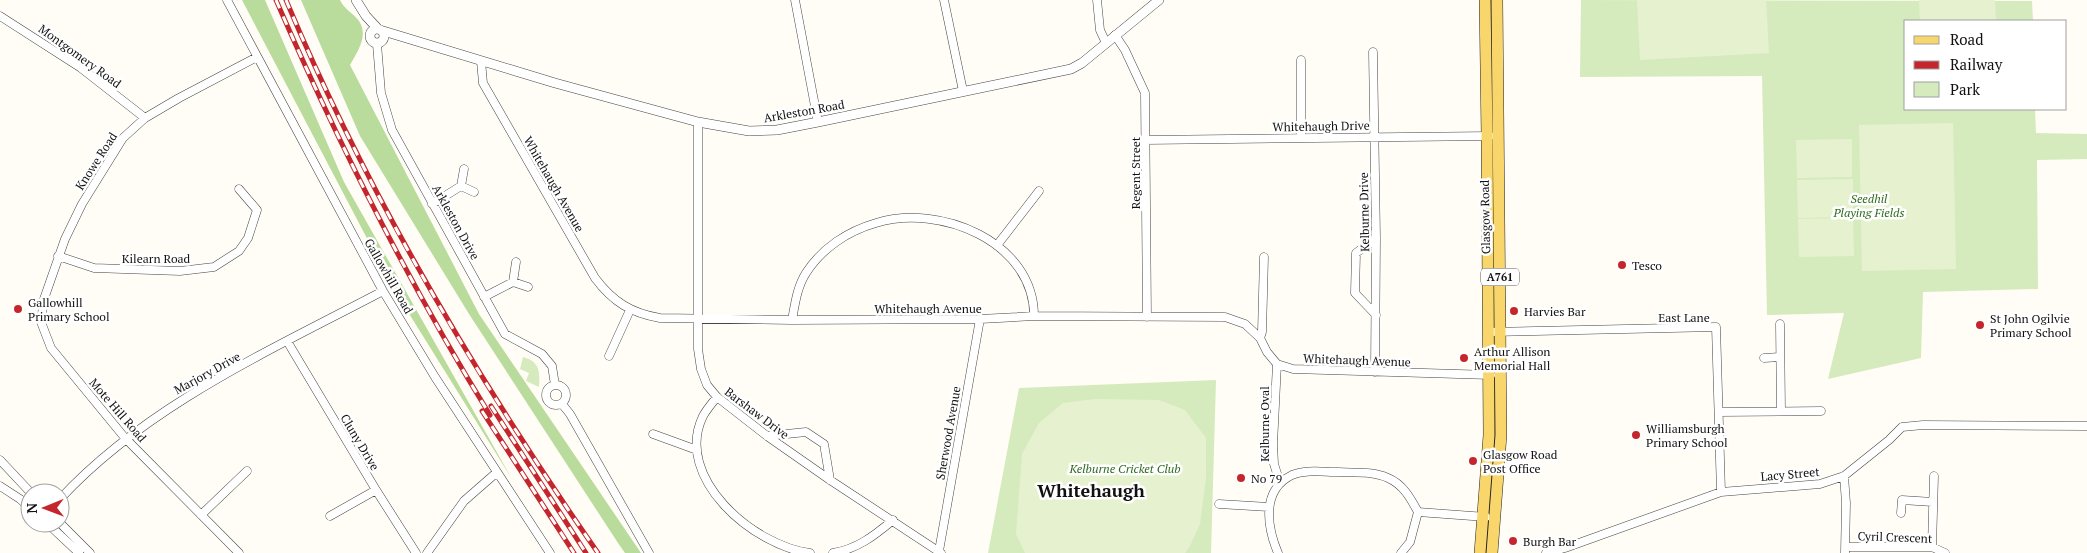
<svg xmlns="http://www.w3.org/2000/svg" width="2087" height="553" font-family="'PT Serif',serif">
  <style>
    .green { fill: #d5ebbd }
    .forest { fill: #b9dc9c }
    .pitch { fill: #e6f2cf }
    .lines { fill: none; stroke-linecap: round; stroke-linejoin: round }
    .minor-casing { stroke: #444; stroke-width: 9 }
    .tertiary-casing { stroke: #444; stroke-width: 10 }
    .primary-casing { stroke: #222; stroke-width: 12 }
    .minor { stroke: #fff; stroke-width: 8 }
    .tertiary { stroke: #fff; stroke-width: 9 }
    .primary { stroke: #f9d66b; stroke-width: 11 }
    .rail-casing { stroke: #c4262e; stroke-width: 5 }
    .rail { stroke: #fff; stroke-width: 3; stroke-dasharray: 9; stroke-linecap: butt }
    .poi-dot { fill: #c4262e; stroke: #fff; stroke-width: 2 }
    .labels { text-anchor: middle; dominant-baseline: central; stroke-width: 5; stroke-linejoin: round; paint-order: stroke }
    .shield { fill: #fff; stroke: #585858; stroke-width: 1 }
    .shield-label { font-size: 11px; font-weight: bold; fill: #111 }
    .street-label { font-size: 12px; fill: #111; stroke: #fff }
    .park-label { font-size: 12px; font-style: italic; fill: #2f6b1f; stroke: #fff }
    .poi-label { font-size: 12px; fill: #111; stroke: #fff; text-anchor: start }
    .district-label { font-size: 18px; font-weight: bold; fill: #111; stroke: #fff }
  </style>
  <rect width="100%" height="100%" fill="#fffdf5"/>
  <path class="green" d="M 1581,0 L 2032,1 L 2033,21 L 1906,21 L 1906,109 L 2035,109 L 2036,133 L 2087,134 L 2087,159 L 2037,160 L 2038,289 L 1923,292 L 1921,358 L 1828,379 L 1844,313 L 1767,315 L 1762,76 L 1580,77 Z
    M 523,357 C 540,362 540,371 539,387 L 526,381 L 529,373 L 520,369 Z
    M 1216,380 L 1211,553 L 988,553 L 1019,388 Z"/>
  <path class="forest" d="M 242,0 L 265,0 L 344,182 L 512,479 L 393,288 Z
    M 301,0 L 340,0 C 344,9 353,13 359,21 C 369,36 357,52 350,65 L 479,314 L 641,553 L 625,553 L 618,543 L 469,314 L 360,136 Z"/>
  <path class="pitch" d="M 1637,0 L 1766,0 L 1769,53 L 1640,60 Z
    M 1919,0 L 1995,0 L 1996,21 L 1920,21 Z
    M 1953,123 L 1956,269 L 1862,271 L 1859,125 Z
    M 1852,139 L 1852,177 L 1797,178 L 1796,140 Z
    M 1853,179 L 1853,217 L 1798,218 L 1797,180 Z
    M 1853,218 L 1854,256 L 1799,257 L 1798,219 Z
    M 1095,399 L 1159,400 L 1185,410 L 1206,438 L 1206,478 L 1200,524 L 1190,546 L 1185,553 L 1025,553 L 1016,534 L 1022,454 L 1039,423 L 1063,403 Z"/>
  <g class="lines">
    <g class="minor-casing">
      <path id="minor" d="M 227,0 L 383,291 L 435,377 L 550,553
        M 795,0 L 818,122
        M 944,0 L 963,91
        M 1097,0 L 1100,30 L 1106,43
        M 0,16 L 81,68 L 145,118
        M 1115,35 L 1125,50 L 1145,93 L 1147,317
        M 377,44 L 381,93 L 392,130 L 505,334 L 542,354 L 552,366 L 555,385
        M 1373,52 L 1376,238 L 1375,372
        M 481,61 L 483,83 L 595,278 C 613,302 631,313 660,318 L 792,320 L 980,319 L 1034,316 L 1225,317 L 1245,324 L 1260,338 L 1267,352 L 1277,364 L 1293,369 L 1491,375
        M 698,122 L 698,349 L 701,369 L 707,385 L 717,397 L 767,436 L 830,480 L 941,553
        M 1301,138 L 1301,60
        M 1145,140 L 1490,136
        M 464,169 L 461,186 L 474,192
        M 432,204 L 461,186
        M 1376,238 L 1356,253 L 1355,293 L 1376,315
        M 998,244 L 1039,191
        M 58,256 L 94,268 L 180,271 L 214,267 L 239,251 L 248,238 L 257,210 L 239,189
        M 516,262 L 513,282 L 528,287
        M 484,297 L 513,282
        M 792,320 C 795,304 797,287 806,273 C 822,248 848,231 876,223 C 940,203 1034,242 1034,316
        M 1780,324 L 1781,411
        M 1489,332 L 1716,327 L 1721,492
        M 1260,338 L 1262,332 L 1264,257
        M 287,341 L 376,490 L 416,553
        M 609,356 L 630,310
        M 1764,358 L 1780,357
        M 1277,364 L 1273,444 L 1274,464 L 1280,483
        M546 395a10 10 0 1 1 20 0a10 10 0 1 1-20 0Z
        M 717,397 C 712,403 707,409 703,416 C 673,478 754,546 810,553
        M 562,404 L 570,414 L 649,553
        M 1719,412 L 1821,411
        M 653,434 L 697,450
        M 767,436 L 806,432 L 824,444 L 830,480
        M 0,460 L 31,493
        M 1844,476 L 1846,503 L 1845,553
        M 0,486 L 20,499 L 30,508
        M 60,499 C 147,405 271,350 383,291
        M 1219,504 L 1269,507
        M 1418,512 L 1486,517
        M 1901,513 L 1902,500 L 1933,502
        M 201,515 L 247,471
        M 330,516 L 376,490
        M 47,523 L 79,553
        M 60,523 L 90,553
        M 1845,547 L 1932,547 L 1945,553
        M 1932,547 L 1934,476
        M 939,551 L 980,319
        M 239,553 L 125,438 L 51,348 L 41,322 L 44,299 L 65,239 L 82,204 L 123,138 L 145,118 L 179,98 L 257,57
        M 427,553 L 464,501 L 496,473
        M 833,553 C 857,549 874,536 893,520
        M 1278,553 C 1267,527 1261,490 1292,475 C 1306,469 1324,472 1338,472 C 1355,473 1373,471 1388,478 C 1403,484 1411,499 1418,512 L 1410,542 L 1401,553
        M 1546,553 L 1565,548 L 1721,492 L 1820,484 L 1844,476 L 1889,440 L 1902,427 L 1923,425 L 2087,426"/>
    </g>
    <g class="tertiary-casing">
      <path id="tertiary" d="M 356,0 L 366,16 L 378,29
        M370 36a7 7 0 1 1 14 0a7 7 0 1 1-14 0Z
        M 380,30 L 555,83 L 698,122 L 749,131 L 777,130 L 818,122 L 1071,69 L 1082,63 L 1159,0"/>
    </g>
    <g class="primary-casing">
      <path id="primary" d="M 1480,553 L 1489,435 L 1487,136 L 1485,0
        M 1492,553 L 1501,435 L 1497,0"/>
    </g>
    <use href="#minor" class="minor"/>
    <use href="#tertiary" class="tertiary"/>
    <use href="#primary" class="primary"/>
    <g class="rail-casing">
      <path id="rail" d="M 276,0 C 338,143 408,282 490,415
        M 286,0 C 368,196 477,379 598,553
        M 491,406 L 586,553
        M 482,411 L 574,553"/>
    </g>
    <use href="#rail" class="rail"/>
  </g>
  <g class="poi-dot">
    <circle cx="1622" cy="265" r="5"/>
    <circle cx="18" cy="309" r="5"/>
    <circle cx="1514" cy="311" r="5"/>
    <circle cx="1980" cy="325" r="5"/>
    <circle cx="1464" cy="358" r="5"/>
    <circle cx="1636" cy="435" r="5"/>
    <circle cx="1473" cy="461" r="5"/>
    <circle cx="1241" cy="478" r="5"/>
    <circle cx="1513" cy="541" r="5"/>
  </g>
  <g class="labels">
    <rect class="shield" x="1481" y="268.5" width="38" height="17" rx="4"/>
    <g class="shield-label">
      <text x="1500" y="277">A761</text>
    </g>
    <g class="street-label">
      <text transform="translate(80 56) rotate(36)">Montgomery Road</text>
      <text transform="translate(804 111) rotate(-10)">Arkleston Road</text>
      <text transform="translate(1321 126) rotate(-1)">Whitehaugh Drive</text>
      <text transform="translate(96 161) rotate(-57)">Knowe Road</text>
      <text transform="translate(1135 173) rotate(-90)">Regent Street</text>
      <text transform="translate(554 184) rotate(60)">Whitehaugh Avenue</text>
      <text transform="translate(1364 212) rotate(-91)">Kelburne Drive</text>
      <text transform="translate(1485 217) rotate(-91)">Glasgow Road</text>
      <text transform="translate(456 222) rotate(61)">Arkleston Drive</text>
      <text x="156" y="258">Kilearn Road</text>
      <text transform="translate(389 276) rotate(60)">Gallowhill Road</text>
      <text x="928" y="308">Whitehaugh Avenue</text>
      <text x="1684" y="317">East Lane</text>
      <text transform="translate(1357 360) rotate(2)">Whitehaugh Avenue</text>
      <text transform="translate(207 373) rotate(-29)">Marjory Drive</text>
      <text transform="translate(118 410) rotate(49)">Mote Hill Road</text>
      <text transform="translate(757 413) rotate(37)">Barshaw Drive</text>
      <text transform="translate(1264 424) rotate(-90)">Kelburne Oval</text>
      <text transform="translate(948 433) rotate(-80)">Sherwood Avenue</text>
      <text transform="translate(360 442) rotate(59)">Cluny Drive</text>
      <text transform="translate(1790 474) rotate(-5)">Lacy Street</text>
      <text transform="translate(1895 537) rotate(2)">Cyril Crescent</text>
    </g>
    <g class="park-label">
      <text x="1869" y="198">Seedhil<tspan x="1869" dy="14">Playing Fields</tspan></text>
      <text x="1125" y="468">Kelburne Cricket Club</text>
    </g>
    <g class="poi-label">
      <text x="1632" y="265">Tesco</text>
      <text x="28" y="302">Gallowhill<tspan x="28" dy="14">Primary School</tspan></text>
      <text x="1524" y="311">Harvies Bar</text>
      <text x="1990" y="318">St John Ogilvie<tspan x="1990" dy="14">Primary School</tspan></text>
      <text x="1474" y="351">Arthur Allison<tspan x="1474" dy="14">Memorial Hall</tspan></text>
      <text x="1646" y="428">Williamsburgh<tspan x="1646" dy="14">Primary School</tspan></text>
      <text x="1483" y="454">Glasgow Road<tspan x="1483" dy="14">Post Office</tspan></text>
      <text x="1251" y="478">No 79</text>
      <text x="1523" y="541">Burgh Bar</text>
    </g>
    <g class="district-label">
      <text x="1091" y="490">Whitehaugh</text>
    </g>
  </g>
  <rect x="1904" y="20" width="162" height="90" fill="#ffffff" stroke="#a0a0a0"/>
  <rect x="1914" y="36" width="25" height="8" fill="#f9d66b" stroke="#a0a0a0"/>
  <text x="1950" y="45" font-size="15" fill="#111111">Road</text>
  <rect x="1914" y="61" width="25" height="8" fill="#c4262e" stroke="#a0a0a0"/>
  <text x="1950" y="70" font-size="15" fill="#111111">Railway</text>
  <rect x="1914" y="82" width="25" height="15" fill="#d5ebbd" stroke="#a0a0a0"/>
  <text x="1950" y="95" font-size="15" fill="#111111">Park</text>
  <g transform="translate(45 508) rotate(269)"><circle r="24" fill="#ffffff" stroke="#a0a0a0"/>
  <path d="M0-4L9 19L0 12L-9 19Z" fill="#c4262e"/>
  <text y="-8" font-size="14" font-weight="bold" text-anchor="middle" fill="#111111">N</text>
  </g>
</svg>
